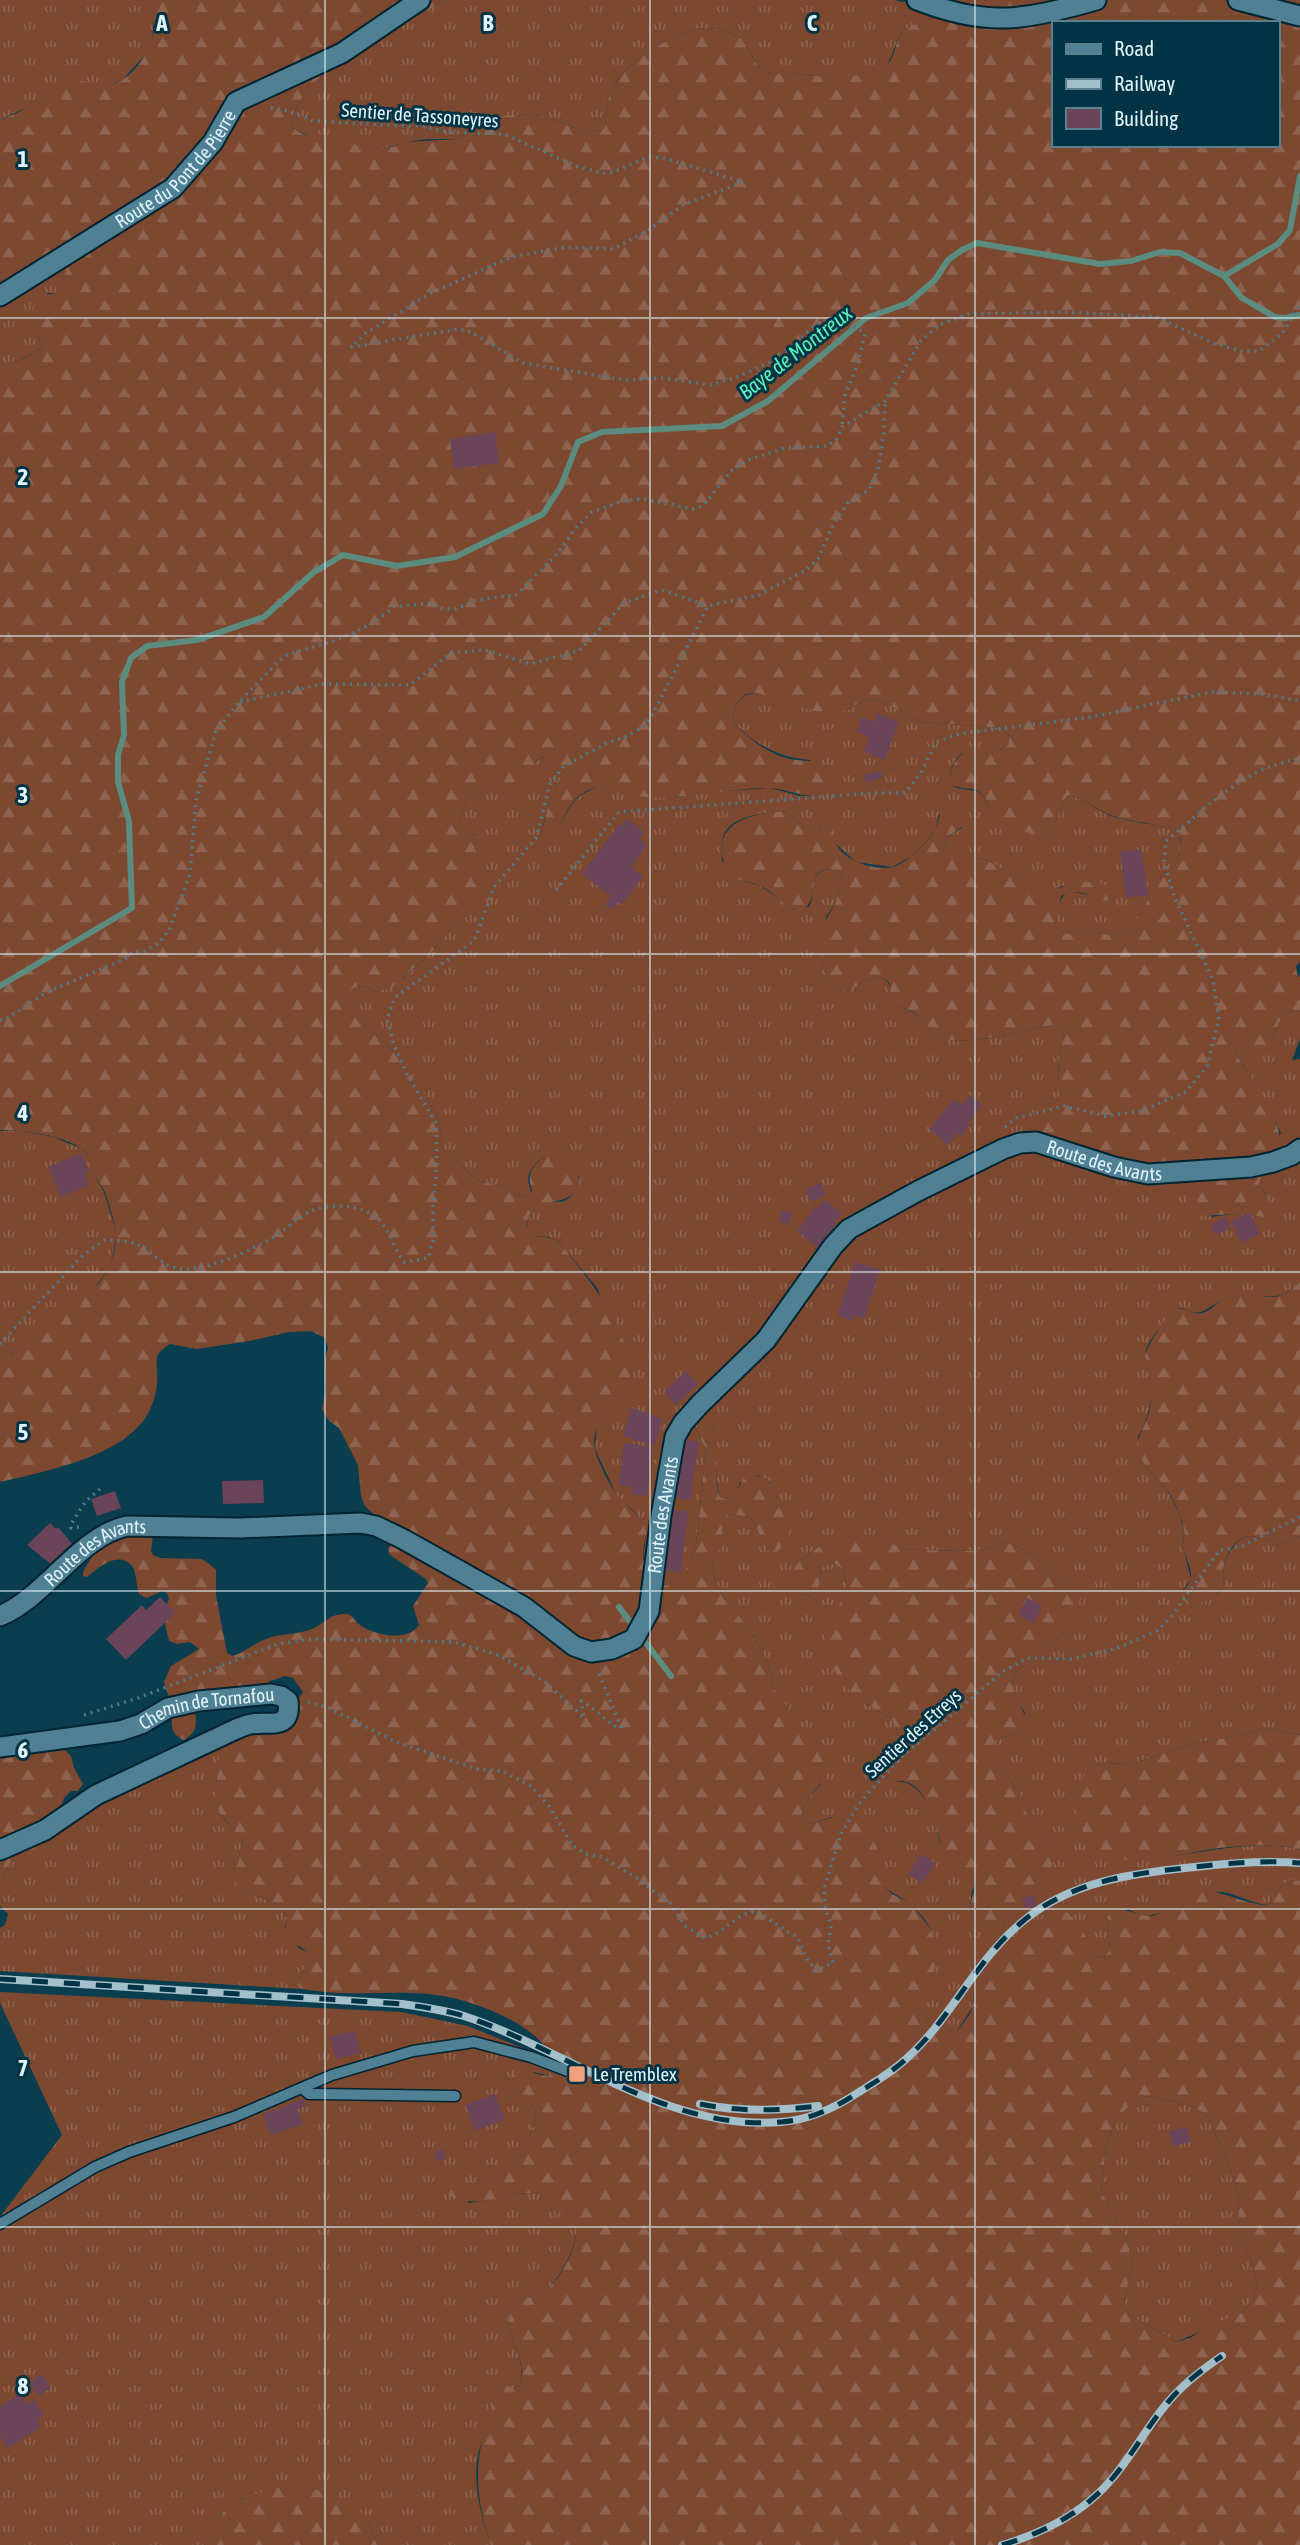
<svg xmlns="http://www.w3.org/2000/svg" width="1300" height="2545" font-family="'Asap Condensed',sans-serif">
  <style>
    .grass { fill: url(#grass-tufts); fill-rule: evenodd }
    .forest { fill: url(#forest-firs); fill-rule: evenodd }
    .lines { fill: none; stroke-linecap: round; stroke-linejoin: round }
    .stream { stroke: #5b8c7f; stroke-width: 6 }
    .building { fill: #6a4459 }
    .lane-casing { stroke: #002430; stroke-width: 13 }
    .street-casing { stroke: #002430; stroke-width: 23 }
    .path { stroke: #517a89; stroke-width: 3.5; stroke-dasharray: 2 5; stroke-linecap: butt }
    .lane { stroke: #508093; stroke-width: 10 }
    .street { stroke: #508093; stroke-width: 19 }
    .rail-casing { stroke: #a2bfca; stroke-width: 8 }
    .rail { stroke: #003444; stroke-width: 5; stroke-dasharray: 16; stroke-linecap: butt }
    .grid { fill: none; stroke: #e1f4fd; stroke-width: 2; stroke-opacity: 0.55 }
    .poi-dot { fill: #f1a17c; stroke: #003444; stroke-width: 2.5 }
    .labels { text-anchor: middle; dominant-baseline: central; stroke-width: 6; stroke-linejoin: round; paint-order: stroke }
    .street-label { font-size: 19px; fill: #e1f4fd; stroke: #003444 }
    .poi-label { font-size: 19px; fill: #e1f4fd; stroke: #003444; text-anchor: start }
    .water-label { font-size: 21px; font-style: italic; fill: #58f2bb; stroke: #003444 }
    .grid-label { font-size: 23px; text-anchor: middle; font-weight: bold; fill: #e1f4fd; stroke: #003444; stroke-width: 6; stroke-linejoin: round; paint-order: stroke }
  </style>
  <defs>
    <pattern id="grass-tufts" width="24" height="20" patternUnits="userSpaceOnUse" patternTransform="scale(1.75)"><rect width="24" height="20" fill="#7c4830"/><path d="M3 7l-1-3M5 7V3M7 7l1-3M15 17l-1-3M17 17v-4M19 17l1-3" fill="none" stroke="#8e634f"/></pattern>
    <pattern id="forest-firs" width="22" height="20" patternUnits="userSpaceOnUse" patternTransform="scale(1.75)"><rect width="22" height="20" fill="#7c4830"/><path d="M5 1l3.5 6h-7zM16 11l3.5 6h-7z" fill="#8e634f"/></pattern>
  </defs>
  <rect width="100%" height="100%" fill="#0a3e4f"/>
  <path class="grass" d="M 0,0 L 143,0 L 148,4 L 154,17 L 152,39 L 147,53 L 123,79 L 111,85 L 43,94 L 27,107 L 0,120 Z
    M 446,0 L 895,0 L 902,2 L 918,0 L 937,14 C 928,23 914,23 904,31 C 890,44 897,65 874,73 C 847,81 815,76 788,73 C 782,73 773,74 767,72 C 750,65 752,44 737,36 C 726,30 708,26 696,29 C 668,36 617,67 609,96 C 606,106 607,118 605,128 C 583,140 558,115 532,115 C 514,114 490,117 474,126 C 467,130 465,137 457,139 C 441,139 424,138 408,142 C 397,144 388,149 377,149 C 354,148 312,140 293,128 C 288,87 367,42 398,25 C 413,17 431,10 446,0 Z
    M 47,258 L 65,263 L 68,269 L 56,293 L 48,293 L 27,325 L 38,337 L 42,346 C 34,356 14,364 0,363 L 0,289 L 38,259 Z
    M 757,693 L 846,711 L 866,699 L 881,701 L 922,722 L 1002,728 L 1009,736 L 1008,745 C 994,756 979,755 962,753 C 952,763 949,770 950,784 L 957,788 L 977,791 L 983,795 L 989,808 L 1041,839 L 1051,834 L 1063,801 L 1068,795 C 1082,798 1091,806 1103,812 C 1127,825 1157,821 1180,833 C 1181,843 1181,851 1178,860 C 1174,870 1165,872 1159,880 C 1145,898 1145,921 1122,933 C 1109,940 1098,929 1085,931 C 1078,932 1072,934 1064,934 L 1055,926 C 1061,868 1080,904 1112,895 L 1062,886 L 1051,893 L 1042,895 C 1022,885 1004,867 984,860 C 974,857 961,858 951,856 L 945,848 L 947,837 L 962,828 L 939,814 L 935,830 L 928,840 L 912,856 L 892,867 L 856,862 L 835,843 L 822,824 L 817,832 L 808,832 L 795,818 L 783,811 C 768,812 738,816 728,828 C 720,837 722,851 722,861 L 742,881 L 761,886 L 794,910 L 809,907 C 818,889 806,866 837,870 L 842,876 L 836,902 L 826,917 L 822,960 L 833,989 L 849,992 L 863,981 L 882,977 L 888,982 L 893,1002 C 901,1008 914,1011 921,1018 C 927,1025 931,1033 940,1037 C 963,1048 1026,1030 1052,1025 L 1061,1030 L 1064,1038 C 1055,1058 1060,1076 1059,1097 L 1056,1102 L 1040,1105 L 1051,1143 L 1079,1145 L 1093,1155 L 1198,1180 L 1186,1192 L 1212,1217 L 1232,1214 L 1264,1217 L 1266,1194 L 1259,1186 L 1259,1176 L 1281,1133 L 1272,1113 L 1236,1053 L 1239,1047 L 1246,1044 L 1254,1051 L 1272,1039 L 1283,1014 L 1292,1010 L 1300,1012 L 1300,1039 L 1292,1060 L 1300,1059 L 1300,1282 C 1278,1303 1266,1297 1240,1290 C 1232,1294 1225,1298 1218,1302 C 1200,1313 1202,1316 1180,1308 C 1168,1317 1145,1341 1145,1357 C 1145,1362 1149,1368 1150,1373 C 1154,1395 1149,1418 1138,1437 L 1145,1466 L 1166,1488 L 1179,1513 L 1184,1530 L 1183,1547 L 1191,1579 L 1183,1590 L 1205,1601 L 1219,1592 L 1224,1586 C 1222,1571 1223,1561 1232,1549 C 1253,1517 1270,1558 1300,1536 L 1300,1735 L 1265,1728 L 1234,1737 L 1199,1742 L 1131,1764 L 1101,1763 L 1087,1772 L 1079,1785 L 1077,1806 L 1124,1860 C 1142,1859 1161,1858 1179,1855 C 1220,1849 1259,1841 1300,1849 L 1300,1881 L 1289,1880 L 1280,1888 L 1269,1905 C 1250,1905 1233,1890 1215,1892 C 1199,1894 1153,1919 1143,1916 C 1138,1915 1132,1911 1128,1909 L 1107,1917 L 1110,1950 L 1102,1958 L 1094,1955 L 1086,1940 L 974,1982 L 973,2006 L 956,2033 L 945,2036 L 928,2025 L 922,2012 C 931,1966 954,1944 911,1905 C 903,1897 892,1894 884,1886 L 831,1817 L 811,1824 L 803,1822 C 799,1806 811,1795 821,1784 L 794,1719 L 774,1689 L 768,1663 L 748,1627 L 725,1599 L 715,1580 L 712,1561 L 723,1536 L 720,1526 L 723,1517 L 729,1514 L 750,1517 L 762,1539 L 783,1506 L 769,1481 L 758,1475 L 740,1482 L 737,1493 L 730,1499 L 721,1498 C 715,1488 716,1444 714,1428 L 696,1429 L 706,1449 L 696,1546 L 691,1562 L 685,1573 L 672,1583 L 662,1586 L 645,1572 L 643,1564 L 646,1531 L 637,1514 L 617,1496 L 595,1449 L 597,1427 L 611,1407 L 624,1395 L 598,1289 L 559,1242 L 549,1237 L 531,1236 L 527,1233 C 527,1220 530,1205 545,1202 C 552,1200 559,1204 566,1200 C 575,1195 577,1184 579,1176 L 546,1155 C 539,1161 529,1167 528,1179 C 528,1186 532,1188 530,1196 L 521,1197 L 505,1187 L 477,1180 L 445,1151 L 436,1114 L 428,1099 L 389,1046 L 365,1026 L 348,1002 L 348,993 L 355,987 L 363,986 L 377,992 L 404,977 L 430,954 L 461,916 L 475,835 L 468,831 L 460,819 L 465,802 L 483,784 L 491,784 L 508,797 L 529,780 C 529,768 532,763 544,757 L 557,766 L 561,778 L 549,803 L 541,833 L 544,841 C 570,826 561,797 599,787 L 679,797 L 709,792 L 770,788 L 800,796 L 815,796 L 826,787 L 810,760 C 779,758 754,744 733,722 L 735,705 L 746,695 ZM 884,1540 L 903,1549 L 919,1550 L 972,1551 L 990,1548 L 1001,1542 L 1016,1545 L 1031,1554 L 1056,1577 L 1076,1588 L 1068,1629 L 1014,1674 C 1009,1689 1017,1700 1025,1713 L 1019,1733 L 996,1739 L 993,1745 L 993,1754 L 1022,1798 L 1027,1818 L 1053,1846 L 1053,1858 L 1018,1909 L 1009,1915 L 1002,1926 L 982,1928 L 969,1909 L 972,1891 L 976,1883 C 968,1868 961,1871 953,1860 C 948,1853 940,1844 938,1836 C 936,1831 937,1825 935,1819 C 930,1805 915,1779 898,1782 L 880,1760 L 896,1743 L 898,1731 L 890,1718 L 863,1702 L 838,1608 L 847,1588 L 843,1570 L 834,1563 L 821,1567 L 819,1587 L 811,1596 L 801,1594 L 797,1564 L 821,1545 Z
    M 0,1131 L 21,1131 L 54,1137 L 82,1149 L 90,1158 L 94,1174 L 104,1192 L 117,1234 L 110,1267 L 91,1293 L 75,1302 L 7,1358 L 0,1357 Z
    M 220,1746 C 220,1765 211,1796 220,1813 C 226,1823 236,1830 242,1840 L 238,1863 L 233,1870 L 248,1891 L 280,1906 L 287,1918 L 285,1928 L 299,1948 L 310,1953 L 314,1958 L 312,1963 L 302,1971 L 298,1986 L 302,1989 L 0,1971 L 0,1928 L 5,1925 L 8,1914 L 0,1906 L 0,1885 L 9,1864 L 19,1851 L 60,1822 Z
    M 0,1992 L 401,2012 L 468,2026 L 555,2061 L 555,2072 L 550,2076 L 534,2072 L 510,2088 L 527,2098 L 536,2112 C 532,2134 523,2154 510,2173 L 484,2182 L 468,2182 L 468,2203 C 493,2200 517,2190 542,2194 C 551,2196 559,2201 564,2207 C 567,2211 572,2216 574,2220 C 583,2238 562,2274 549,2287 C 538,2296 516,2299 510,2313 C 502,2333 528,2356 520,2385 L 513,2388 C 504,2403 492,2418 485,2434 C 468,2469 479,2510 491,2545 L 377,2545 L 369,2519 L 242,2498 L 222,2513 L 212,2535 L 204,2545 L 0,2545 L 0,2217 L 62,2135 L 0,2003 Z
    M 1146,2096 L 1188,2104 L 1207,2115 L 1229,2165 L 1239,2200 L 1238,2221 L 1258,2285 L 1253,2300 L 1241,2313 L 1177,2342 L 1129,2315 L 1124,2302 L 1132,2264 L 1128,2243 L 1101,2191 L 1106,2147 L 1115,2121 L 1133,2102 Z"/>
  <path class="forest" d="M 143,0 L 446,0 C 431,10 413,17 398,25 C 367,42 288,87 293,128 L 303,134 L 377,149 L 392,147 L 406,142 L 457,139 C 465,137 467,131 474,126 C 489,115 514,114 532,115 C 558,115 583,140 605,128 C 607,118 606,106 609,96 C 617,67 668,36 696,29 C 708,26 726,30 737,36 C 752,44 750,65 767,72 C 773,74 782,73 788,73 C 810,76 831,78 853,76 C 867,74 888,71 893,55 C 896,47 897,37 904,31 C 912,25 923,21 933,18 L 943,0 L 1300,0 L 1300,962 L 1296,966 L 1297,974 L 1300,977 L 1300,1012 L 1292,1010 L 1283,1014 L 1272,1039 L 1263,1053 L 1254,1051 L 1245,1045 L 1239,1047 L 1236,1053 C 1246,1073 1284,1120 1279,1141 C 1274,1157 1260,1169 1259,1186 C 1267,1195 1275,1207 1264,1217 L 1232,1214 L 1202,1216 L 1192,1210 L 1186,1200 L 1186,1192 L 1197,1180 L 1169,1168 L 1093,1155 L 1079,1145 L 1051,1143 L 1039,1137 L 1034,1126 L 1034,1112 L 1039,1105 L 1056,1102 L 1059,1097 C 1060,1076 1055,1058 1064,1038 L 1061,1030 L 1052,1025 C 1026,1030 963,1048 940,1037 C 931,1033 927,1025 921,1018 C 914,1010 901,1008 892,1002 L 889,982 L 882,977 L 863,981 L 849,992 L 833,989 L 822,960 L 820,931 L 836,902 L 842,876 L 837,870 C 800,865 825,896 801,912 C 786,908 778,897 765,888 C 755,882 740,883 731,874 C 724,867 722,859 722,850 C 720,819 759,813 783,811 L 795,818 L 808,832 L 817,832 L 822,824 L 827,822 L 833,825 C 834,830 833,837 835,842 C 843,861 875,871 893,867 C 906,863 920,849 928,840 C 938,830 937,816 946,805 L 954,804 L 962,809 C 968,828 961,827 947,837 L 945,848 L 951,855 C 961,858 974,857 984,860 C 1004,867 1022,885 1042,894 L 1078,882 L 1099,882 L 1110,887 L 1112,895 L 1107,901 C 1091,897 1077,886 1061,896 L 1055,926 L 1064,934 C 1072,934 1078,932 1085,931 C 1098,929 1109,940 1122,933 C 1145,921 1145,897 1159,880 C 1165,872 1174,870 1178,860 C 1181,851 1181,843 1180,833 C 1157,821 1127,824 1104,812 C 1091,806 1083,798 1068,795 L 1063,801 L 1051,834 L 1041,839 C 1031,835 996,816 989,808 C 986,803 986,797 981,793 C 973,786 959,790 950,784 C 949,770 953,763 963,753 C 979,754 994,756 1008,745 L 1009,736 L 1002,728 L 922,722 L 881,701 L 866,699 L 846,711 L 836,712 L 814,711 L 757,693 L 746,694 L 735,705 L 733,722 C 748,738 768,754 790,759 C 808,763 816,756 829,775 L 826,787 L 815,796 C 799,796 783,788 767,788 C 726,788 679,802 639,796 C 622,794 603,782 586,791 C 565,802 564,826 549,841 L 544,841 L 541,834 L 549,803 L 561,778 L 557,766 L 543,757 C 528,765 530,775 528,790 L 520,797 L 508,797 L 491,784 L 483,784 L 465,802 L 460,819 L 480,842 L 483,872 L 480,883 L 461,916 L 430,954 L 392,987 L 377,992 L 363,986 L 355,987 L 348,993 L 348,1001 L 365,1026 L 389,1046 L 428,1099 L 436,1114 L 445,1151 L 477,1180 L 505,1187 L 521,1197 L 529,1196 L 532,1191 C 526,1172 532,1167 546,1155 L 563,1156 L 577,1163 C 587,1226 526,1179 527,1232 C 536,1239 547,1235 557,1241 C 564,1246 569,1255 574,1261 C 597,1289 648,1358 624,1395 C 612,1413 590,1422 595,1450 C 597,1460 612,1490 619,1497 C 628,1508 642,1516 646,1530 C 647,1535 644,1541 644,1546 C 641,1569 646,1572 663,1586 L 672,1583 L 684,1573 L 691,1562 L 696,1546 L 706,1449 L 696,1429 L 701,1419 C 731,1427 708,1478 721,1498 L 730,1499 C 739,1492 739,1483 746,1475 C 754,1475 760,1475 767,1480 C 771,1483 774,1489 776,1493 C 787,1511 796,1538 775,1553 L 768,1550 L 750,1517 L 729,1514 L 723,1518 C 720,1527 725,1537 722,1546 C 720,1551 715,1556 712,1561 L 715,1580 L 725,1599 L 748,1627 L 768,1663 L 774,1689 L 825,1760 L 828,1773 C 819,1788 798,1803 803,1821 L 811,1824 L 843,1814 L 862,1824 L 871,1836 L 879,1852 L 884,1886 L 892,1894 L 910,1903 L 930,1928 L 937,1943 L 937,1960 L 922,2012 L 928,2025 L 945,2035 L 956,2033 C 962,2025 971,2015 973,2005 C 975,1998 972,1990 974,1983 C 982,1955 1038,1913 1066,1912 L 1079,1922 L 1094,1955 L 1102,1958 L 1110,1950 L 1107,1917 L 1114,1908 C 1128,1909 1141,1917 1151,1916 C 1167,1914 1176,1894 1193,1891 C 1220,1887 1243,1905 1269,1905 L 1280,1888 L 1289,1879 L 1300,1881 L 1300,2545 L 491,2545 C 471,2486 474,2447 500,2390 L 505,2385 L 513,2388 L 520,2385 C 529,2356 502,2334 510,2313 C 516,2299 537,2296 549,2287 C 564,2274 586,2234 571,2216 C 527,2161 483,2227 441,2189 L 444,2183 L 450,2181 L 484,2182 L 510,2172 C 523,2154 532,2134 536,2112 L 527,2098 L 510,2088 L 509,2078 C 522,2065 534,2075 550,2076 L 555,2072 C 555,2029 472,1999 436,1995 C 406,1991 375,1994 345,1993 C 330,1993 316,1991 302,1989 L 298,1986 L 302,1970 L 312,1963 L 314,1958 C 301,1942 281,1946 287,1918 C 277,1895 244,1897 231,1877 L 233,1870 L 238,1863 L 242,1840 L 219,1812 L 215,1798 L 220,1746 L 295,1704 L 303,1692 L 293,1678 L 285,1676 L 270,1681 L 257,1692 L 195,1708 C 196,1723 199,1731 184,1740 C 166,1733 174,1719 171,1705 C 170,1697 166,1690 164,1682 L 171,1666 L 199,1649 L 190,1642 L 177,1644 L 169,1641 L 163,1615 L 169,1599 L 167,1593 L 162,1591 L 147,1598 L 139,1594 C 136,1586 137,1573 132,1566 C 118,1550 98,1568 87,1577 L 83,1576 C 83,1569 86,1567 90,1560 C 103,1536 116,1544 137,1532 L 153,1536 L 151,1551 L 153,1555 L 160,1558 L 201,1559 L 208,1563 L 216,1570 L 216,1596 L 227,1653 L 232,1656 C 245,1653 254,1643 266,1639 C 281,1633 300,1635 314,1628 C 324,1623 331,1614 343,1614 C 353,1613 353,1620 360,1625 C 375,1636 408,1642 419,1625 L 413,1606 L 428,1583 L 426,1579 L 390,1555 L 388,1549 L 392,1543 L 397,1526 L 390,1522 L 381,1521 L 365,1506 L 361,1496 L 358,1465 L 339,1428 L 329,1421 L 322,1409 L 326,1390 L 325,1360 L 328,1348 L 325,1338 L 311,1331 L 289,1332 L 249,1341 L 197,1349 L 170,1344 C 153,1355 157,1357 157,1375 C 158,1384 155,1399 151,1407 C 131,1456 46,1471 0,1482 L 0,1357 C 21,1359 26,1330 39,1317 C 57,1299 82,1309 102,1279 C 110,1268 117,1248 116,1234 C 116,1225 108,1201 105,1192 C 102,1186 97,1180 94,1174 C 91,1165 91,1156 83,1150 C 64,1134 23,1131 0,1130 L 0,363 C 14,364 33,357 42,346 L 38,337 L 27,325 L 27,319 L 40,296 L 56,293 L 67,269 L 64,263 L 47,258 L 38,259 L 0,289 L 0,120 C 10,116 21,112 29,105 C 39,98 48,88 60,83 C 78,74 95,89 113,84 C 142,75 170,22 143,0 ZM 1053,23 L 1277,23 L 1277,145 L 1053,145 ZM 1146,2096 L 1188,2104 L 1207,2115 L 1229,2165 L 1239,2200 L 1238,2221 L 1258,2285 L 1253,2300 L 1241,2313 L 1208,2326 L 1190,2338 L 1177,2342 L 1129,2315 L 1124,2302 L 1132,2264 L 1128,2243 L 1101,2191 L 1106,2147 L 1115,2121 L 1133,2102 Z
    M 1300,1282 L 1300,1536 C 1270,1558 1253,1517 1231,1549 C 1223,1561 1222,1572 1224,1586 C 1216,1596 1200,1606 1187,1605 C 1177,1586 1189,1591 1191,1577 C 1192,1567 1184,1556 1183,1546 C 1183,1541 1185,1535 1184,1530 C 1182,1516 1173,1498 1165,1487 C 1156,1476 1143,1468 1139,1453 C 1135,1436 1147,1425 1150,1408 C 1151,1397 1152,1382 1149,1371 C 1148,1367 1145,1361 1145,1356 C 1146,1349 1166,1315 1172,1311 C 1180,1304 1192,1315 1202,1313 C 1213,1311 1221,1296 1232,1292 C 1257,1282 1265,1315 1300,1282 Z
    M 857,1538 L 884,1540 L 904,1549 L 919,1550 L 972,1551 L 990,1548 L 1001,1542 L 1016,1545 L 1031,1554 L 1056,1577 L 1076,1588 L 1080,1597 L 1078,1615 L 1068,1629 L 1014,1674 C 1008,1693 1024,1705 1026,1722 L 1019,1733 L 996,1739 L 993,1745 L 993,1754 L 1022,1798 L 1028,1818 L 1053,1846 L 1053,1858 L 1047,1892 L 1042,1897 L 1009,1915 L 1002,1926 L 990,1931 L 982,1928 L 969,1909 L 976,1883 C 968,1868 954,1867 946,1853 C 934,1834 931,1785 903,1781 C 898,1781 891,1782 886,1781 L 877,1767 C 884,1752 895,1749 898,1731 L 890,1718 L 863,1702 L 844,1685 L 829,1663 L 824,1636 L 847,1588 L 843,1570 L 834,1563 L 821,1567 L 819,1587 L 812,1596 L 801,1594 L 795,1585 L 792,1573 L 797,1564 L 821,1545 Z
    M 1265,1728 L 1300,1735 L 1300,1849 C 1273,1844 1247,1845 1219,1848 C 1182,1853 1120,1872 1087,1849 L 1077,1806 L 1078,1785 L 1087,1772 L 1101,1763 L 1131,1764 L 1199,1742 L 1234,1737 Z
    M 0,1742 L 56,1747 L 66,1751 L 71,1756 L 74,1768 L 83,1784 L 78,1791 L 71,1791 L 64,1798 L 57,1817 L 19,1851 L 9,1864 L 0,1885 Z
    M 277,2488 L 312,2488 L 351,2504 L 369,2519 L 377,2545 L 204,2545 C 211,2536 214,2525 221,2515 C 232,2498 258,2493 277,2488 Z"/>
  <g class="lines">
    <path class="stream" d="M 1224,276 L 1278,244 L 1290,230 L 1300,176
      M 0,986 L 132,908 L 129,821 L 118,782 L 118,755 L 124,735 L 122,682 L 131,658 L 147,646 L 197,640 L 264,617 L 314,572 L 343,555 L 397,566 L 455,557 L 543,514 L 561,486 L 578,442 L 602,432 L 722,426 L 768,401 L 866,318 L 908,303 L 935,280 L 948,260 L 962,250 L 977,243 L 1100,264 L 1131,261 L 1160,252 L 1180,253 L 1224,276 L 1242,298 L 1275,317 L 1284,318 L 1300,315
      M 619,1607 L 671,1676"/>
  </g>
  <path class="building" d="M 495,432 L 499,463 L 454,469 L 450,439 Z
    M 877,713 L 899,722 L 884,760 L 864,752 L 870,737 L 856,732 L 862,717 L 874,722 Z
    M 881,771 L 883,778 L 866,782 L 864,775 Z
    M 627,819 L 644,832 L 639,839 L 647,845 L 631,867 L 643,876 L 622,905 L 618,902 L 612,910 L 605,905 L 611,896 L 582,874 L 620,823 L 622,825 Z
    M 1141,849 L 1148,895 L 1126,898 L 1120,852 Z
    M 970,1095 L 982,1105 L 968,1122 L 971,1124 L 961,1136 L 958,1133 L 948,1145 L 929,1129 L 954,1099 L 962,1105 Z
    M 81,1153 L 89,1172 L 84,1174 L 89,1185 L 61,1197 L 48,1167 Z
    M 821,1183 L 826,1195 L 811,1202 L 805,1189 Z
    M 825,1200 L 842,1213 L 836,1220 L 835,1223 L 838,1225 L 820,1249 L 797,1231 L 816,1206 L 818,1208 Z
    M 781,1210 L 792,1213 L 789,1224 L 779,1222 Z
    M 1250,1213 L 1260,1234 L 1241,1243 L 1231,1221 Z
    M 1226,1217 L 1231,1228 L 1215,1235 L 1210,1225 Z
    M 855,1262 L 880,1270 L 864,1319 L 855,1315 L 853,1321 L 839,1316 L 839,1311 Z
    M 686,1371 L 698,1384 L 676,1405 L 664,1392 Z
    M 632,1408 L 663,1419 L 654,1446 L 623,1436 Z
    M 681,1439 L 699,1442 L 690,1500 L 673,1498 Z
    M 624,1443 L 652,1447 L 647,1496 L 631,1494 L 632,1487 L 619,1485 Z
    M 263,1480 L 264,1503 L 223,1504 L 222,1481 Z
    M 115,1491 L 121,1508 L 97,1516 L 91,1499 Z
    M 673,1510 L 688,1511 L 681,1573 L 666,1571 Z
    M 50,1523 L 56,1529 L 58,1527 L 73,1545 L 52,1565 L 27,1545 Z
    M 160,1597 L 175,1613 L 126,1660 L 106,1639 L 142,1605 L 146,1610 Z
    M 1027,1598 L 1042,1606 L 1034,1623 L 1018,1615 Z
    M 922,1854 L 936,1864 L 922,1883 L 908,1874 Z
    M 1031,1894 L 1038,1904 L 1027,1910 L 1021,1900 Z
    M 355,2031 L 361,2053 L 336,2059 L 330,2037 Z
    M 495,2094 L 505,2119 L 475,2131 L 465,2105 Z
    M 304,2099 L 306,2106 L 297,2109 L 303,2124 L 271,2135 L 263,2114 Z
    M 1187,2127 L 1191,2142 L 1173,2146 L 1169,2131 Z
    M 444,2149 L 446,2159 L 436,2161 L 434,2152 Z
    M 42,2374 L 51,2388 L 38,2396 L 30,2383 Z
    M 20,2394 L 26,2404 L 34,2399 L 44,2415 L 37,2420 L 41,2427 L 8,2448 L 0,2436 L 0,2406 Z"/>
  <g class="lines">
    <g class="lane-casing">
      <path id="lane" d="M 302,2088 L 309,2094 L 320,2094 L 455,2096
        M 0,2224 L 95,2167 L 129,2152 L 234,2117 L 332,2075 L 413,2051 L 474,2042 L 531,2057 L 568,2071"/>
    </g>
    <g class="street-casing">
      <g id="street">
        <path d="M 917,0 C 989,28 1024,20 1096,0"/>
        <path d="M 1238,0 L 1300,16"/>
        <path id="s1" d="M 0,296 L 173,188 L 213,142 L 236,102 L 342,53 L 420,0"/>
        <path id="s2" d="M 0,1616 C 47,1596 79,1536 127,1526 L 240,1528 L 361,1523 L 376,1526 L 403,1539 L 524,1607 L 574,1646 L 591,1652 L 612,1649 L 634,1639 L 649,1611 L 661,1516 L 675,1437 L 683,1423 L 700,1404 L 766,1340 L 833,1246 L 849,1229 L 918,1191 L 1003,1149 L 1020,1143 L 1036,1142 L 1114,1167 L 1148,1174 L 1251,1167 L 1273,1162 L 1292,1155 L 1300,1149"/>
        <path id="s3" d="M 0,1747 L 120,1731 L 141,1724 L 168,1708 L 199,1701 L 271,1694 L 281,1696 L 288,1701 C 292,1731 269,1721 251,1724 C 245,1725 239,1728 234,1730 L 96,1795 L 45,1830 L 0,1850"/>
      </g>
    </g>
    <path class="path" d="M 271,108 L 289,111 L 313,121 L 425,127 L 447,132 L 504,134 L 576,166 L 602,173 L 613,172 L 648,157 L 664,158 L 743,182 L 683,205 L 647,231 L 613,249 L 567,247 L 516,256 L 500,262 L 429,294 L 366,333 L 351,347
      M 351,347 L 459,329 L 471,332 L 523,363 L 625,380 L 662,378 L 711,385 L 737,377 L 777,359 L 815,325 L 839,315 L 865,334 L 858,363 L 845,396 L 842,427
      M 240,702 L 323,684 L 410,685 L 451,653 L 485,650 L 530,664 L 579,651 L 624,603 L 662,590 L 707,606
      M 556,890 L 619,812 L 873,793 L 905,793 L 921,773 L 936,742 L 959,734 L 1091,717 L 1212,692 L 1263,694 L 1300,701
      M 0,1020 L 6,1019 L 45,993 L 125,959 L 133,952 L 145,951 L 159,943 L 169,930 L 190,874 L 196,800 L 216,731 L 238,703 L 284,656 L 333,641 L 355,632 L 373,623 L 394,607 L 430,603 L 443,609 L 456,609 L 476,600 L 516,595 L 559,552 L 574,530 L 592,512 L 625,500 L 644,499 L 693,509 L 703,506 L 731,471 L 748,460 L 785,448 L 827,446 L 836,440 L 842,427 L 885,401 L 921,341 L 939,325 L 969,314 L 1064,312 L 1156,317 L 1213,343 L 1240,351 L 1259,351 L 1282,334 L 1300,303
      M 1005,1127 L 1016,1118 L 1064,1106 L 1106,1116 L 1141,1111 L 1186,1092 L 1207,1066 L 1219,1019 L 1213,980 L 1174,896 L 1164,863 L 1166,841 C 1208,807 1244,767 1300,759
      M 0,1344 L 83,1255 L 104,1240 C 113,1240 128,1241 136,1244 C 153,1251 163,1269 183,1269 C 211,1269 250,1251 274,1237 C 286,1230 296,1218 309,1212 C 329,1203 358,1204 376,1217 C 390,1228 393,1248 404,1262 L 428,1258 L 433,1241 L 433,1204 L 437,1165 L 436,1123 L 408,1076 L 394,1045 L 387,1019 L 395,997 L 474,941 L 494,887 L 536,838 L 550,784 L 564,766 L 607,743 L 625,737 L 643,727 L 653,714 L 708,606 L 759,595 L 806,570 L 818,559 L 834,523 L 849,501 L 869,490 L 878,469 L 884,433 L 885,401
      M 79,1527 L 71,1528 L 71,1524 L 86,1501 L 100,1489
      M 308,1702 L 329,1708 L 396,1742 L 477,1769 L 502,1771 L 531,1786 L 549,1806 L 572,1845 L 585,1854 L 602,1857 L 638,1879 L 670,1903 L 685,1926 L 705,1938 C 726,1933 734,1914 756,1911 L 798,1938 L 807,1959 L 816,1971 L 833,1963 L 828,1944 L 831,1928 L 825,1906 L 824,1889 L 840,1836 L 858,1805 L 898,1760 L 1001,1673 L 1027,1658 L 1072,1659 L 1117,1648 L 1157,1631 L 1169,1619 L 1220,1550 L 1242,1546 L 1300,1517
      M 84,1715 L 138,1698 L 278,1644 L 314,1639 L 454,1642 L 499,1655 L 545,1682 L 584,1718 L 581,1701 C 595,1708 604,1720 618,1728 L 621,1727 L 598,1671"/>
    <use href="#lane" class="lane"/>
    <use href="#street" class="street"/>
    <g class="rail-casing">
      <path id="rail" d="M 0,1979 L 402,2004 C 423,2007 444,2010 464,2016 C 567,2050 668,2132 781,2122 C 810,2120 835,2108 859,2092 C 875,2082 892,2072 906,2059 C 951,2019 975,1961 1022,1922 C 1070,1881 1134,1873 1195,1867 C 1230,1863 1264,1860 1300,1863
        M 700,2104 C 739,2112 778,2111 818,2106
        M 1002,2545 C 1043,2533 1083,2513 1111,2480 C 1133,2455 1147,2426 1169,2401 C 1184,2383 1203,2369 1222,2356"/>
    </g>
    <use href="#rail" class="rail"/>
  </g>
  <path class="grid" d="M 325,0 L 325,2545M 650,0 L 650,2545M 975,0 L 975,2545M 0,318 L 1300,318M 0,636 L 1300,636M 0,954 L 1300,954M 0,1272 L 1300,1272M 0,1591 L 1300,1591M 0,1909 L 1300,1909M 0,2227 L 1300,2227"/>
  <rect class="poi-dot" x="568" y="2065" width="18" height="18" rx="3.5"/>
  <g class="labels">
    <g class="street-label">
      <text transform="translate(420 115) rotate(4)">Sentier de Tassoneyres</text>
      <text stroke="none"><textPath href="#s1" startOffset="219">Route du Pont de Pierre</textPath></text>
      <text stroke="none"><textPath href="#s2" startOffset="1461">Route des Avants</textPath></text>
      <text stroke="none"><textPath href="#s2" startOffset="831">Route des Avants</textPath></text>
      <text stroke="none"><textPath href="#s2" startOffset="117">Route des Avants</textPath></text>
      <text stroke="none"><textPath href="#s3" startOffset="212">Chemin de Tornafou</textPath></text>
      <text transform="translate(913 1733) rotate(-42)">Sentier des Etreys</text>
    </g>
    <g class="poi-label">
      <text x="593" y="2074">Le Tremblex</text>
    </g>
    <g class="water-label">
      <text transform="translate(795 352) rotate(-38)">Baye de Montreux</text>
    </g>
  </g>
  <g class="grid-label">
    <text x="162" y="31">A</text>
    <text x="488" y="31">B</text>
    <text x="812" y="31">C</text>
    <text x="23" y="167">1</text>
    <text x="23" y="485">2</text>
    <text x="23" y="803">3</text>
    <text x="23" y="1121">4</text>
    <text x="23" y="1440">5</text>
    <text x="23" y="1758">6</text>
    <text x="23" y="2076">7</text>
    <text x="23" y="2394">8</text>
  </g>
  <rect x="1052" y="21" width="228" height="126" fill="#003444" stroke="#5a818e" stroke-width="2"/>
  <rect x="1066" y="44" width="35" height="10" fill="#508093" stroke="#5a818e" stroke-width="2"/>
  <text x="1114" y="56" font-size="21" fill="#e1f4fd">Road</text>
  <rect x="1066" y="79" width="35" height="10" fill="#a2bfca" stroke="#5a818e" stroke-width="2"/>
  <text x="1114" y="91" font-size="21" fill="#e1f4fd">Railway</text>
  <rect x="1066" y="108" width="35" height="21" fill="#6a4459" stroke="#5a818e" stroke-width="2"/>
  <text x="1114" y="126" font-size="21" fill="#e1f4fd">Building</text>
</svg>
